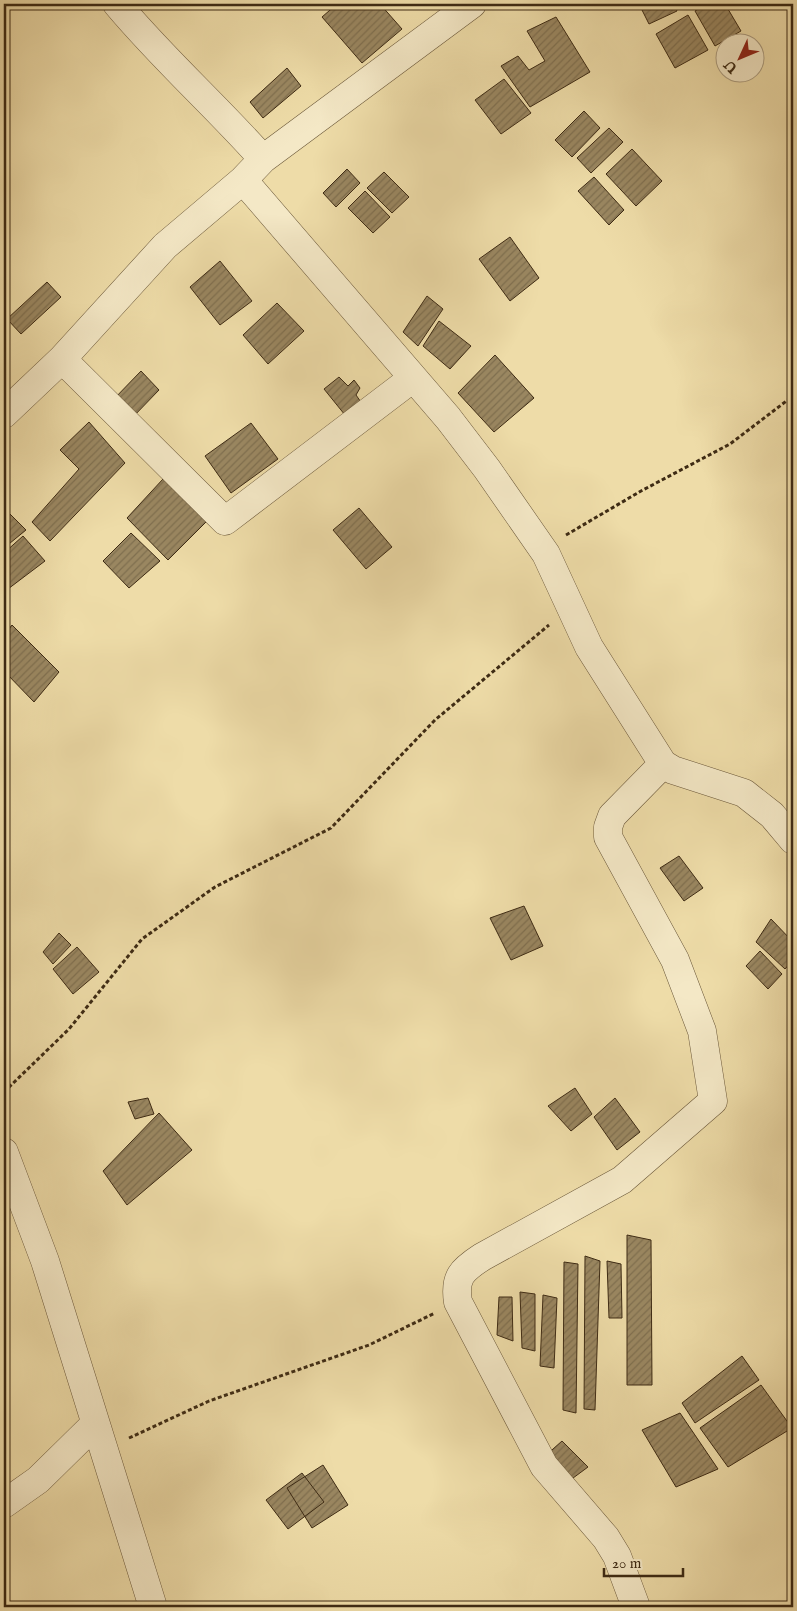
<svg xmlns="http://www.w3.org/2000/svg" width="797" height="1611" font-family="'IM FELL English',serif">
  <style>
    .building { fill: url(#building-hatch); stroke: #3e2b14 }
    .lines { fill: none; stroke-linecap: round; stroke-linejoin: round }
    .minor-casing { stroke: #6a5739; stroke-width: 29 }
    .path { stroke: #3e2b14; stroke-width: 3; stroke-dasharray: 4 2.5; stroke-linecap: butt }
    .minor { stroke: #f4e8c6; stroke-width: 28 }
  </style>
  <defs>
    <pattern id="building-hatch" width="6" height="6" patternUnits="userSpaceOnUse" patternTransform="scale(1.25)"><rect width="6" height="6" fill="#9a8761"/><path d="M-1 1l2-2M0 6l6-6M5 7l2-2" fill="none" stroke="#7f6f4f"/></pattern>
  </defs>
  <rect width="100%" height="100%" fill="#eedca8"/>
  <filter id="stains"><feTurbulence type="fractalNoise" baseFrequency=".004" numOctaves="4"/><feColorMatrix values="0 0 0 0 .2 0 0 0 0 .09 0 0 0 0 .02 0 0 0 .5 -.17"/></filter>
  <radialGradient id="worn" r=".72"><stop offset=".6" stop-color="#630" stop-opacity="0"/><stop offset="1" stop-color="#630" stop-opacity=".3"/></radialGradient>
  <path class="building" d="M 337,4 L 380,4 L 402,29 L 362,63 L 322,17 Z
    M 639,4 L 674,4 L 677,11 L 649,24 Z
    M 707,4 L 725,4 L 741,31 L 715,46 L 695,11 Z
    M 688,15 L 708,50 L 675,68 L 656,34 Z
    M 556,17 L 590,72 L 530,107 L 501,66 L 518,56 L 529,70 L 545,61 L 527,31 Z
    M 287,68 L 301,86 L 263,118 L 250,102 Z
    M 504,79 L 531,113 L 501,134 L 475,100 Z
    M 584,111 L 600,128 L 572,157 L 555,140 Z
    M 609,128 L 623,142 L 591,173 L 577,158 Z
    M 632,149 L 662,181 L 636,206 L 606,174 Z
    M 347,169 L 360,183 L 336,207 L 323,193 Z
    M 384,172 L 409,197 L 392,213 L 367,188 Z
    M 594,177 L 624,210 L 609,225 L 578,191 Z
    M 365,191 L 390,217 L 373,233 L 348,208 Z
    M 510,237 L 539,278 L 510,301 L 479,259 Z
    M 220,261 L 252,301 L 220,325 L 190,287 Z
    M 47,282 L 61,297 L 21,334 L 7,319 Z
    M 427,296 L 443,309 L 418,346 L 403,332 Z
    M 277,303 L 304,331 L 268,364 L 243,335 Z
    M 439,321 L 471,346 L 450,369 L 423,346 Z
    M 495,355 L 534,398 L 494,432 L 458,393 Z
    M 141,371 L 159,390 L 131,419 L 112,401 Z
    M 339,377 L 348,386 L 354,380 L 360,388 L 356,395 L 363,405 L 345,415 L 324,389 Z
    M 89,422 L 125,463 L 50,541 L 32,522 L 79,469 L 60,450 Z
    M 251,423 L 278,459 L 231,493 L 205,456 Z
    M 163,479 L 206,522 L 168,560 L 127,518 Z
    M 4,508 L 26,530 L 4,548 Z
    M 359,508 L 392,547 L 366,569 L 333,530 Z
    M 131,533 L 160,561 L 129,588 L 103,561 Z
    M 23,536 L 45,561 L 4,592 L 4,553 Z
    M 12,625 L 59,672 L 34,702 L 4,671 L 4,635 Z
    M 679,856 L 703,888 L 684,901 L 660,868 Z
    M 524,906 L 543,946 L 511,960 L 490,918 Z
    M 771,919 L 793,942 L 793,960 L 785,969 L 756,942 Z
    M 59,933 L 71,945 L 53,964 L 43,952 Z
    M 77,947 L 99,972 L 73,994 L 53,969 Z
    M 760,951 L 782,974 L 768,989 L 746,966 Z
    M 575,1088 L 592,1114 L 571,1131 L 548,1106 Z
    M 148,1098 L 154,1114 L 135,1119 L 128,1102 Z
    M 615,1098 L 640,1132 L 617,1150 L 594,1117 Z
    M 159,1113 L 192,1150 L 127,1205 L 103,1171 Z
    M 627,1235 L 651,1240 L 652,1385 L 627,1385 Z
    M 585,1256 L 600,1261 L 595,1410 L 584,1409 Z
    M 607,1261 L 621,1264 L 622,1318 L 609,1318 Z
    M 564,1262 L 578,1264 L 576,1413 L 563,1410 Z
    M 520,1292 L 535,1294 L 535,1351 L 522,1348 Z
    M 543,1295 L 557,1298 L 554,1368 L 540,1366 Z
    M 499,1297 L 512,1297 L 513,1341 L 497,1335 Z
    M 742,1356 L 759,1380 L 695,1423 L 682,1403 Z
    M 761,1385 L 792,1428 L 728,1467 L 700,1428 Z
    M 680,1413 L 718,1469 L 676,1487 L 642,1430 Z
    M 562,1441 L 588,1467 L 569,1481 L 544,1457 Z
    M 323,1465 L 348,1505 L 312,1528 L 287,1488 Z
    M 302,1473 L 324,1502 L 288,1529 L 266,1500 Z"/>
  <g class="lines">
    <g class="minor-casing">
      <path id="minor" d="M 117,4 C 163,59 216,106 263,159
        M 243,180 L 448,418 L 487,469 L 546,554 L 589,647 L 663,764 L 673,770 L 744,793 L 772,815 L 793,840
        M 62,359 L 225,521 L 413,378
        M 4,414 L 62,359 L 165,246 L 243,180 L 263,159 L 472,4
        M 4,1152 L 45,1261 L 153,1607
        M 4,1504 L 38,1480 L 94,1425
        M 636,1607 L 617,1556 L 606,1538 L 544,1466 L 458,1302 C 454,1277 462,1270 482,1257 L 622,1180 L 713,1101 L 702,1031 L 675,960 L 608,837 L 608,827 L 612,816 L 663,764"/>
    </g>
    <path class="path" d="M 566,535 L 641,491 L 730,444 L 793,396
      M 4,1092 L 69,1029 L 142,939 L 215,887 L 331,828 L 435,720 L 549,625
      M 129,1438 L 209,1401 L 369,1345 L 435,1313"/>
    <use href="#minor" class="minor"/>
  </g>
  <rect width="797" height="1611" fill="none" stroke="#eedca8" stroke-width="20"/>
  <rect x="5" y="5" width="787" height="1601" fill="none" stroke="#3e2b14" stroke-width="2.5"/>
  <rect x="10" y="10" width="777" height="1591" fill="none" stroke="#3e2b14"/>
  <g transform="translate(740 58) rotate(226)"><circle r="24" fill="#f4e8c6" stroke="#ab9c7f"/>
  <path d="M0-4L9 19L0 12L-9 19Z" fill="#8f2418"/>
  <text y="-8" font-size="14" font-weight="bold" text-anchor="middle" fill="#3e2b14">U</text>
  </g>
  <path d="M604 1568v8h79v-8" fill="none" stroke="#3e2b14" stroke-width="2.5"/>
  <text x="612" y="1568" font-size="15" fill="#3e2b14" stroke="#f4e8c6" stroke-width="4" paint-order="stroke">20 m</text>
  <rect width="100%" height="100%" filter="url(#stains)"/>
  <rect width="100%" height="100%" fill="url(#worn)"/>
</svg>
